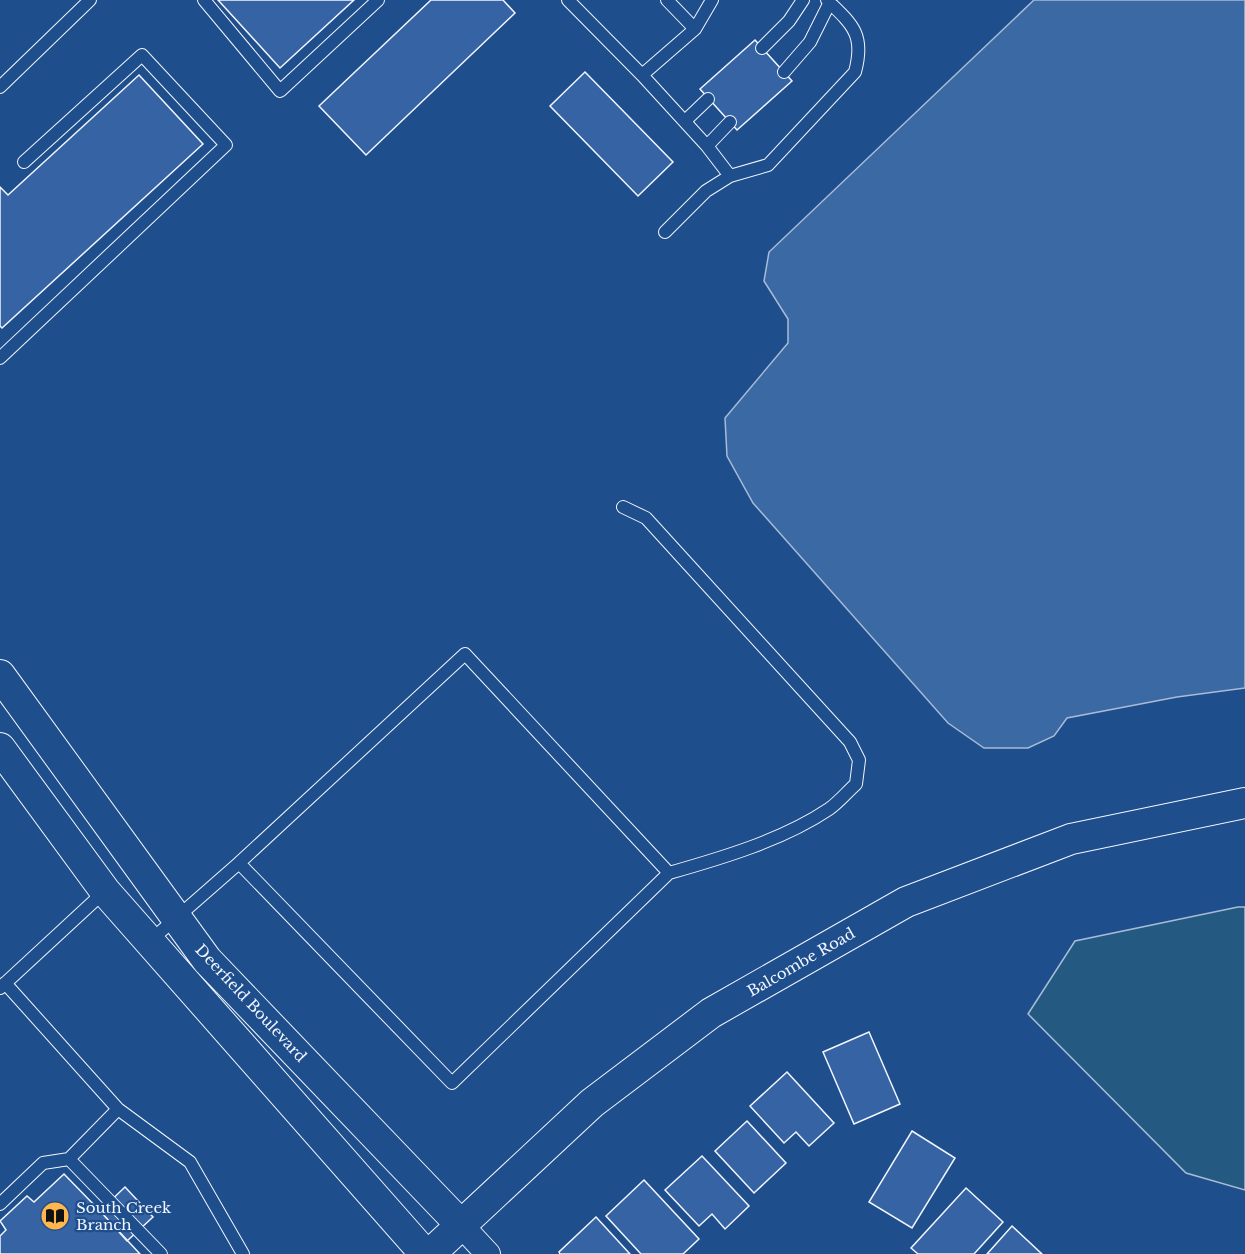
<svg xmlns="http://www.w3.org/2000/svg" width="1245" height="1254" font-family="'Libre Baskerville',serif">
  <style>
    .green { fill: #245a82; stroke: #a8bbd7; stroke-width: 1.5 }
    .water { fill: #3b69a3; stroke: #a8bbd7; stroke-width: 1.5 }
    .building { fill: #3563a3; stroke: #f2f6ff; stroke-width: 1.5 }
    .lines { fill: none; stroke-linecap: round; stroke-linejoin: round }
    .service-casing { stroke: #f2f6ff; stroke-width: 14 }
    .minor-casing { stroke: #f2f6ff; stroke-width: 26 }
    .tertiary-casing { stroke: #f2f6ff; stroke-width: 32 }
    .service { stroke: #1f4e8c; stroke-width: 12 }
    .minor { stroke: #1f4e8c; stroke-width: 24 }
    .tertiary { stroke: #1f4e8c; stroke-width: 30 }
    .labels { text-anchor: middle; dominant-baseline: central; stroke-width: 4.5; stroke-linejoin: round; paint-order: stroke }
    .street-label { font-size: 15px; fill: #f2f6ff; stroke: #1f4e8c }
    .poi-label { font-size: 15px; fill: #f2f6ff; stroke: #1f4e8c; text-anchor: start }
  </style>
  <rect width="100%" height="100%" fill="#1f4e8c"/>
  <path class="green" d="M 1238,907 L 1245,907 L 1245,1190 L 1186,1173 L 1028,1014 L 1075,941 Z"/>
  <path class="water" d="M 1034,0 L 1245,0 L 1245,688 L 1177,697 L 1067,718 L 1054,736 L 1028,748 L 984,748 L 948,723 L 753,503 L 727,456 L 725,418 L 788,343 L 788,319 L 764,281 L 769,252 Z"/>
  <path class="building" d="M 218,0 L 354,0 L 280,68 Z
    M 431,0 L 503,0 L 515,13 L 366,155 L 319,106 Z
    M 755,40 L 792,81 L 737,130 L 700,89 Z
    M 585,72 L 673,162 L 638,196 L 550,106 Z
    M 139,75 L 203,144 L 2,328 L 0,326 L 0,187 L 8,195 Z
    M 869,1032 L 900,1104 L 854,1124 L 823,1052 Z
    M 787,1072 L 834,1123 L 809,1146 L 796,1132 L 784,1143 L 750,1106 Z
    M 747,1121 L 786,1163 L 754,1193 L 715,1151 Z
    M 912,1131 L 955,1158 L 912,1228 L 869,1202 Z
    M 702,1156 L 749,1206 L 725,1229 L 712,1214 L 699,1226 L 665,1190 Z
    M 64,1174 L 100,1211 L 140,1254 L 0,1254 L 0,1236 L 6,1230 L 0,1221 L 27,1196 L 34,1202 Z
    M 644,1180 L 699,1239 L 683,1254 L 641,1254 L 606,1216 Z
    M 125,1187 L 153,1217 L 127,1241 L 100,1211 Z
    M 966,1188 L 1003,1222 L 974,1254 L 918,1254 L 911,1248 Z
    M 596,1217 L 630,1254 L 560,1254 L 559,1252 Z
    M 1012,1226 L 1042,1254 L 987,1254 Z"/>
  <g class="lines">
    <g class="service-casing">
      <path id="service" d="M 204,0 L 280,91 L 378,0
        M 568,0 L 642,75 L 695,29 L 712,0
        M 667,0 L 695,29
        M 762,48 L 789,21 L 803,0
        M 784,72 L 810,42 L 830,2
        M 642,75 L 707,146 L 730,176
        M 0,87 L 90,0
        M 685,121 L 708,99
        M 707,146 L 730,122
        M 665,232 L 706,191 L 730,176 L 768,165 L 855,72 C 865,35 853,25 827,0
        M 0,358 L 226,145 L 142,55 L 24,162
        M 623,507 L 646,518 L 850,742 L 859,760 L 856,784 C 847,792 839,802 829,809 C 783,840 722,858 669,873
        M 150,941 L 239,863 L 465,654 L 669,873 L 452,1083 L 239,863
        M 5,983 L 118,1109 L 190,1162 L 243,1254
        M 0,988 L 105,891
        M 69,1159 L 161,1254
        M 0,1204 L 43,1163 L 69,1159 L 118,1109"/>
    </g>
    <g class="minor-casing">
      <path id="minor" d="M 461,1225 L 488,1254"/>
    </g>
    <g class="tertiary-casing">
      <path id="tertiary" d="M 0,675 L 207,960 L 461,1225
        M 0,748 L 105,891 L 425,1254
        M 430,1254 L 592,1103 L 711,1013 L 906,902 L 1071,839 L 1245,803"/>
    </g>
    <use href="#service" class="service"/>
    <use href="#minor" class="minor"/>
    <use href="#tertiary" class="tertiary"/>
  </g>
  <defs>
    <g id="library-disc" transform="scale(1.5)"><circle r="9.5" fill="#ffb74d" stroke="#1f4e8c"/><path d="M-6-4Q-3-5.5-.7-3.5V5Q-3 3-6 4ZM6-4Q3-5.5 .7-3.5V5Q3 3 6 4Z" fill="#111"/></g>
  </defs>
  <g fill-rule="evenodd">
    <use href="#library-disc" x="55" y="1216"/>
  </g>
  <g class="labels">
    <g class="street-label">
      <text transform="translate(801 962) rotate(-30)">Balcombe Road</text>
      <text transform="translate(251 1003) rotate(47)">Deerfield Boulevard</text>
    </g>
    <g class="poi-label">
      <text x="76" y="1207">South Creek<tspan x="76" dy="17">Branch</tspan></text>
    </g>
  </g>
</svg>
